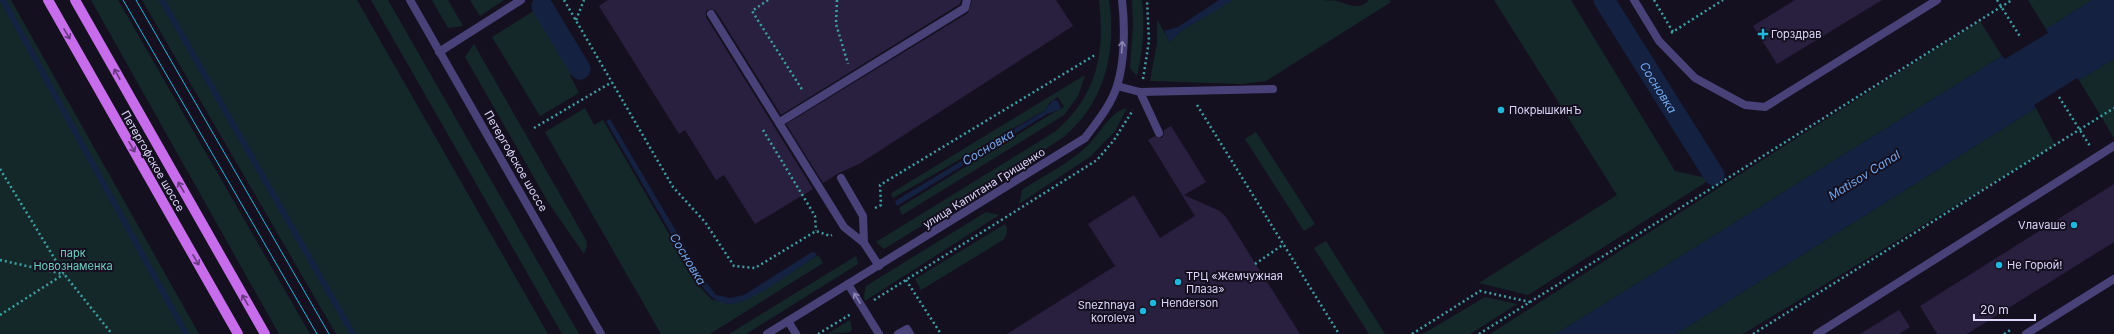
<svg xmlns="http://www.w3.org/2000/svg" width="2114" height="334" font-family="Inter,sans-serif">
  <style>
    .green { fill: #14282a }
    .water { fill: #142141 }
    .lines { fill: none; stroke-linecap: round; stroke-linejoin: round }
    .stream { stroke: #142141; stroke-width: 6 }
    .canal { stroke: #142141; stroke-width: 21 }
    .building { fill: #291f3f }
    .path { stroke: #3fa0a4; stroke-width: 2.5; stroke-dasharray: 2 3; stroke-linecap: butt }
    .lane { stroke: #494279; stroke-width: 8 }
    .street { stroke: #494279; stroke-width: 8 }
    .primary { stroke: #c76cea; stroke-width: 10 }
    .tram { stroke: #1fb7dc; stroke-width: 1 }
    .oneway { stroke: #65397b }
    .oneway2 { stroke: #8c85b3 }
    .poi-dot { fill: #1fb7dc; stroke: #151020; stroke-width: 1.5 }
    .labels { text-anchor: middle; dominant-baseline: central; stroke-width: 4; stroke-linejoin: round; paint-order: stroke }
    .poi-label { font-size: 11px; fill: #ddd6f9; stroke: #151020; text-anchor: start }
    .street-label { font-size: 11px; fill: #ddd6f9; stroke: #151020 }
    .park-label { font-size: 11px; fill: #6ccfc0; stroke: #151020 }
    .water-label { font-size: 12px; font-style: italic; fill: #72a7eb; stroke: #151020 }
  </style>
  <rect width="100%" height="100%" fill="#151020"/>
  <path class="green" d="M 0,0 L 11,0 L 199,334 L 0,334 Z
    M 91,0 L 118,0 L 310,334 L 279,334 Z
    M 142,0 L 357,0 L 548,334 L 336,334 Z
    M 371,0 L 388,0 L 579,334 L 562,334 Z
    M 432,0 L 448,0 L 463,26 L 448,28 Z
    M 470,0 L 504,0 L 480,16 Z
    M 1099,0 L 1109,0 C 1117,53 1104,105 1061,139 L 884,249 L 876,242 L 1056,131 C 1098,94 1105,53 1099,0 Z
    M 1132,0 L 1142,0 C 1145,25 1143,51 1137,76 L 1130,68 L 1133,25 Z
    M 1232,0 L 1324,0 C 1328,1 1332,0 1337,1 C 1347,4 1360,11 1369,0 L 1389,0 L 1391,2 L 1266,81 L 1242,84 L 1150,81 L 1157,43 L 1157,20 L 1170,42 L 1180,32 Z
    M 1494,0 L 1571,0 L 1675,171 L 1711,179 L 1528,295 L 1479,283 L 1617,195 Z
    M 2028,0 L 2092,0 L 2046,29 Z
    M 540,7 L 577,71 L 570,75 L 579,93 L 540,116 L 492,37 Z
    M 1980,21 L 2002,56 L 1556,334 L 1490,334 Z
    M 474,44 L 586,240 L 587,246 L 584,254 L 548,202 L 465,57 Z
    M 2114,59 L 2114,138 L 2079,80 Z
    M 1085,75 L 1078,96 L 1064,115 L 902,215 L 899,208 L 1048,116 L 1064,107 L 1058,97 L 1050,102 L 1045,110 L 893,198 L 891,195 L 893,192 Z
    M 585,108 L 594,125 L 603,120 L 699,286 L 711,299 L 729,304 L 784,277 L 818,255 L 823,263 L 710,334 L 661,334 L 545,132 Z
    M 1127,108 L 1115,131 L 1091,156 L 1019,204 L 1022,190 C 1043,176 1068,164 1086,147 C 1100,135 1109,112 1127,108 Z
    M 2036,108 L 2055,145 L 1743,334 L 1676,334 Z
    M 1256,132 L 1315,224 L 1304,231 L 1245,139 Z
    M 986,212 L 999,215 L 865,301 L 864,296 L 866,286 Z
    M 1005,224 C 1008,230 1008,234 1003,240 L 921,290 L 915,279 Z
    M 1326,241 L 1385,334 L 1369,334 L 1314,248 Z
    M 856,256 L 858,264 L 746,334 L 729,334 Z
    M 1485,297 L 1517,304 L 1470,334 L 1423,334 Z
    M 850,320 L 852,329 L 850,332 L 827,334 Z"/>
  <path class="water" d="M 1219,0 L 1233,0 L 1180,32 L 1170,42 L 1164,31 L 1178,27 Z
    M 2092,0 L 2114,0 L 2114,59 L 2079,80 L 2077,78 L 2034,105 L 2036,108 L 1676,334 L 1556,334 L 2002,56 L 2005,59 L 2048,33 L 2046,29 Z
    M 1053,100 L 1058,101 L 1061,109 L 1047,114 L 897,206 L 895,201 L 1044,111 Z
    M 610,119 L 706,282 L 716,295 L 730,298 L 744,295 L 812,252 L 816,253 L 816,256 C 796,269 752,303 731,304 C 718,305 707,294 701,285 L 606,121 Z"/>
  <g class="lines">
    <path class="stream" d="M 3,0 L 186,334
      M 162,0 L 353,334"/>
    <g class="canal">
      <path id="s1" d="M 1604,0 L 1714,175"/>
      <path d="M 542,6 L 580,69"/>
    </g>
  </g>
  <path class="building" d="M 608,0 L 961,0 L 960,4 L 781,115 L 716,11 L 711,9 L 706,11 L 706,17 L 813,189 L 755,224 L 724,175 L 716,180 L 685,130 L 679,134 L 599,6 Z
    M 972,0 L 1056,0 L 1073,26 L 859,164 L 839,173 L 823,183 L 786,124 L 968,13 Z
    M 1795,0 L 1882,0 L 1777,64 L 1753,26 Z
    M 1171,126 L 1206,182 L 1184,195 L 1220,211 L 1226,217 L 1300,334 L 1007,334 L 1115,266 L 1088,224 L 1134,195 L 1160,238 L 1195,216 L 1148,140 L 1155,136 L 1162,138 L 1164,134 L 1164,130 Z
    M 2114,184 L 2114,242 L 1967,334 L 1937,334 L 1920,306 Z
    M 1899,310 L 1910,327 L 1899,334 L 1860,334 Z"/>
  <g class="lines">
    <path class="path" d="M 564,0 L 673,187 L 705,222 L 734,266 L 755,268 L 816,231 L 830,236 L 832,235
      M 768,0 L 752,11 L 803,91
      M 837,0 L 836,24 L 848,64
      M 1654,0 L 1673,32
      M 1997,0 L 2021,38
      M 576,20 L 584,0
      M 1671,33 L 1723,0
      M 1143,79 L 1149,41 L 1147,0
      M 2059,97 L 2090,146
      M 1197,105 L 1339,334
      M 534,128 L 612,82
      M 763,130 L 815,216 L 816,231
      M 0,169 L 64,274 L 112,334
      M 875,208 L 881,205 L 880,185 L 1095,55
      M 0,260 L 63,274
      M 1255,264 L 1284,244
      M 906,280 L 941,334
      M 874,300 L 1097,160 L 1114,140 L 1133,110
      M 0,315 L 64,274
      M 818,334 L 851,314
      M 1412,334 L 1480,291 L 1530,302
      M 1479,334 L 2012,0
      M 1753,334 L 2114,108
      M 2004,334 L 2012,329"/>
    <path class="lane" d="M 1634,0 L 1659,41 L 1695,78 L 1745,105 L 1765,107 L 1937,0
      M 711,14 L 844,227 L 864,243 L 879,266
      M 439,52 L 521,0
      M 1117,86 L 1140,92 L 1273,89
      M 1140,92 L 1159,133
      M 780,122 L 965,8 L 967,0
      M 841,178 L 863,216 L 864,243
      M 848,284 L 879,334
      M 788,321 L 796,334
      M 898,334 L 907,329 L 910,334
      M 1817,334 L 2114,146
      M 2026,334 L 2114,279"/>
    <path class="street" d="M 410,0 L 601,334
      M 767,334 L 1085,138 C 1097,122 1111,105 1117,86 C 1125,61 1125,25 1122,0"/>
    <path class="primary" d="M 48,0 L 238,334
      M 75,0 L 265,334"/>
    <path class="tram" d="M 123,0 L 317,334
      M 136,0 L 329,334"/>
  </g>
  <defs><path id="oneway-shaft" d="M-6 0H5M1.5-3L5.5 0L1.5 3" fill="none" stroke-width="1.6" stroke-linecap="round" stroke-linejoin="round"/></defs>
  <g class="oneway">
    <use href="#oneway-shaft" transform="translate(67 34) rotate(60)"/>
    <use href="#oneway-shaft" transform="translate(117 74) rotate(-119)"/>
    <use href="#oneway-shaft" transform="translate(132 147) rotate(60)"/>
    <use href="#oneway-shaft" transform="translate(181 187) rotate(-120)"/>
    <use href="#oneway-shaft" transform="translate(196 260) rotate(60)"/>
    <use href="#oneway-shaft" transform="translate(245 300) rotate(-120)"/>
  </g>
  <g class="oneway2">
    <use href="#oneway-shaft" transform="translate(1122 47) rotate(-86)"/>
    <use href="#oneway-shaft" transform="translate(857 298) rotate(-121)"/>
  </g>
  <g class="poi-dot">
    <path d="M1761 28h4v4h4v4h-4v4h-4v-4h-4v-4h4z"/>
    <circle cx="1501" cy="110" r="4"/>
    <circle cx="2074" cy="225" r="4"/>
    <circle cx="1999" cy="265" r="4"/>
    <circle cx="1178" cy="282" r="4"/>
    <circle cx="1153" cy="303" r="4"/>
    <circle cx="1143" cy="311" r="4"/>
  </g>
  <g class="labels">
    <g class="poi-label">
      <text x="1771" y="34">Горздрав</text>
      <text x="1509" y="110">ПокрышкинЪ</text>
      <text x="2066" y="225" text-anchor="end">Vлаvаше</text>
      <text x="2007" y="265">Не Горюй!</text>
      <text x="1186" y="276">ТРЦ «Жемчужная<tspan x="1186" dy="13">Плаза»</tspan></text>
      <text x="1161" y="303">Henderson</text>
      <text x="1135" y="305" text-anchor="end">Snezhnaya<tspan x="1135" dy="13">koroleva</tspan></text>
    </g>
    <g class="street-label">
      <text transform="translate(153 161) rotate(60)">Петергофское шоссе</text>
      <text transform="translate(516 161) rotate(60)">Петергофское шоссе</text>
      <text transform="translate(984 188) rotate(-32)">улица Капитана Грищенко</text>
    </g>
    <g class="park-label">
      <text x="73" y="253">парк<tspan x="73" dy="13">Новознаменка</tspan></text>
    </g>
    <g class="water-label">
      <text stroke="none"><textPath href="#s1" startOffset="103">Сосновка</textPath></text>
      <text transform="translate(988 147) rotate(-31)">Сосновка</text>
      <text transform="translate(1864 175) rotate(-32)">Matisov Canal</text>
      <text transform="translate(688 259) rotate(59)">Сосновка</text>
    </g>
  </g>
  <path d="M1974 314v6h61v-6" fill="none" stroke="#ddd6f9" stroke-width="2"/>
  <text x="1980" y="314" font-size="12" fill="#ddd6f9" stroke="#151020" stroke-width="3" paint-order="stroke">20 m</text>
</svg>
